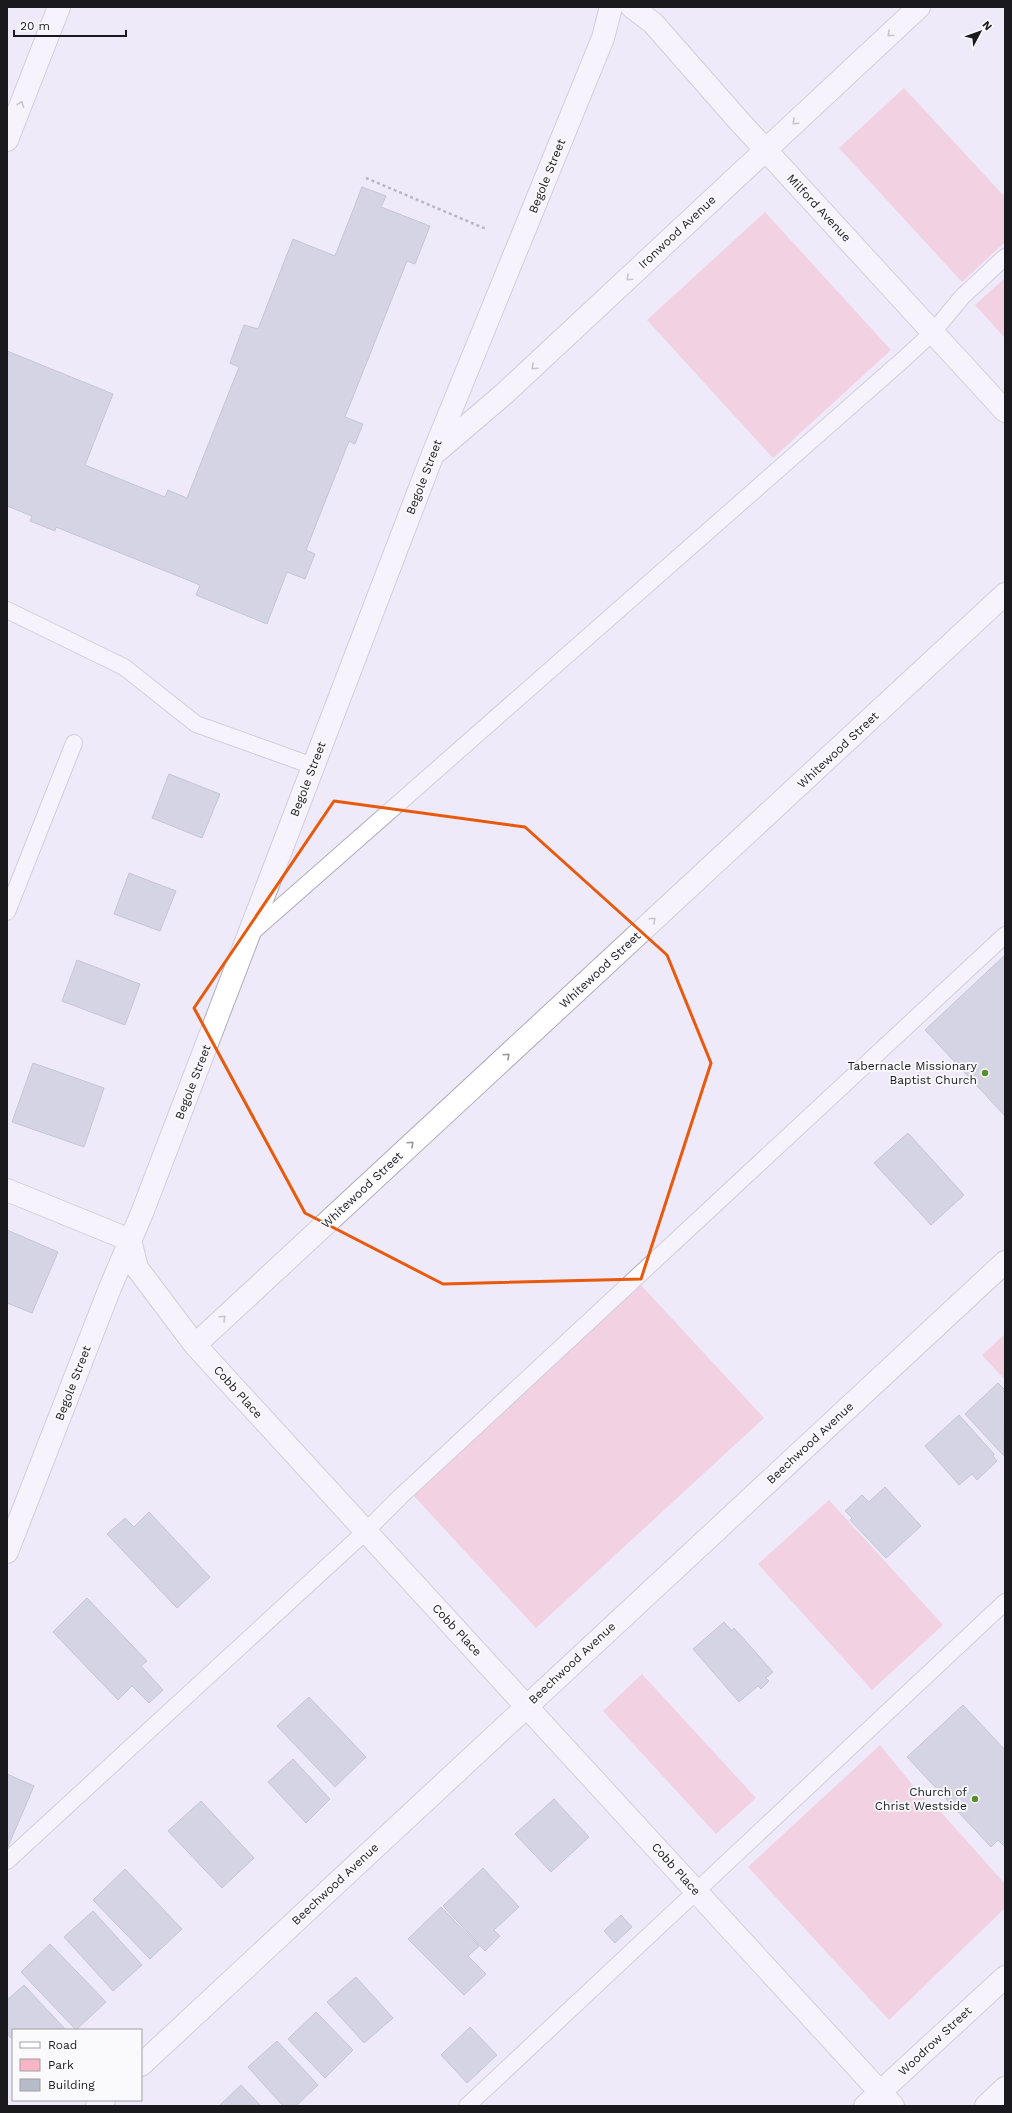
<svg xmlns="http://www.w3.org/2000/svg" width="1012" height="2113" font-family="'Work Sans',sans-serif">
  <style>
    .green { fill: #f7b5c5 }
    .building { fill: #b5bbc9; stroke: #939aa7 }
    .lines { fill: none; stroke-linecap: round; stroke-linejoin: round }
    .service-casing { stroke: #b0acbb; stroke-width: 18 }
    .minor-casing { stroke: #b0acbb; stroke-width: 24 }
    .path { stroke: #7a7882; stroke-width: 2.5; stroke-dasharray: 3 3; stroke-linecap: butt }
    .service { stroke: #fff; stroke-width: 16 }
    .minor { stroke: #fff; stroke-width: 22 }
    .oneway { stroke: #98989a }
    .marked { fill: none; stroke: #e8590c; stroke-width: 3; stroke-linejoin: round }
    .poi-dot { fill: #588e29; stroke: #fafafd; stroke-width: 1.5 }
    .labels { text-anchor: middle; dominant-baseline: central; stroke-width: 3.5; stroke-linejoin: round; paint-order: stroke }
    .street-label { font-size: 12px; fill: #1a191e; stroke: #fafafd }
    .poi-label { font-size: 12px; fill: #1a191e; stroke: #fafafd; text-anchor: end }
  </style>
  <rect width="100%" height="100%" fill="#eeeafa"/>
  <path class="green" d="M 904,88 L 1005,197 L 1005,242 L 962,282 L 839,148 Z
    M 765,212 L 891,350 L 773,458 L 647,320 Z
    M 1005,278 L 1005,338 L 975,305 Z
    M 641,1285 L 764,1418 L 536,1628 L 413,1495 Z
    M 1005,1334 L 1005,1380 L 982,1355 Z
    M 829,1500 L 943,1625 L 872,1690 L 758,1564 Z
    M 642,1674 L 756,1798 L 716,1834 L 603,1711 Z
    M 880,1745 L 929,1805 L 941,1812 L 1005,1884 L 1005,1908 L 889,2020 L 748,1867 Z"/>
  <path class="building" d="M 362,187 L 386,196 L 381,207 L 430,226 L 415,264 L 407,261 L 345,417 L 363,424 L 355,444 L 349,441 L 306,550 L 315,554 L 305,579 L 287,572 L 267,624 L 196,595 L 200,585 L 56,527 L 55,531 L 30,521 L 32,516 L 7,506 L 7,351 L 113,394 L 85,465 L 165,497 L 168,490 L 187,498 L 239,367 L 230,363 L 244,325 L 258,329 L 293,239 L 335,256 Z
    M 169,774 L 220,794 L 202,838 L 152,818 Z
    M 129,873 L 176,891 L 160,931 L 114,914 Z
    M 1005,955 L 1005,1116 L 925,1030 Z
    M 77,960 L 140,984 L 125,1025 L 62,1001 Z
    M 33,1063 L 104,1088 L 84,1147 L 12,1122 Z
    M 908,1133 L 964,1195 L 931,1225 L 874,1163 Z
    M 7,1230 L 58,1252 L 32,1313 L 7,1303 Z
    M 998,1383 L 1005,1390 L 1004,1456 L 965,1414 Z
    M 959,1415 L 994,1454 L 993,1456 L 997,1461 L 977,1480 L 972,1474 L 959,1485 L 925,1446 Z
    M 885,1487 L 921,1526 L 886,1558 L 850,1520 L 852,1518 L 845,1511 L 862,1495 L 869,1502 Z
    M 149,1512 L 210,1577 L 177,1608 L 107,1534 L 125,1518 L 134,1527 Z
    M 87,1598 L 147,1661 L 141,1666 L 163,1690 L 149,1703 L 132,1686 L 118,1700 L 53,1632 Z
    M 724,1622 L 732,1631 L 734,1628 L 773,1672 L 766,1678 L 769,1681 L 761,1689 L 758,1686 L 739,1702 L 693,1649 Z
    M 309,1697 L 366,1757 L 335,1787 L 277,1726 Z
    M 963,1705 L 1005,1750 L 1005,1847 L 998,1840 L 991,1847 L 907,1757 Z
    M 293,1759 L 330,1799 L 306,1823 L 268,1782 Z
    M 7,1774 L 34,1786 L 7,1849 Z
    M 554,1799 L 589,1837 L 551,1872 L 515,1834 Z
    M 201,1801 L 254,1858 L 222,1888 L 168,1831 Z
    M 483,1868 L 519,1907 L 494,1930 L 500,1936 L 485,1951 L 443,1906 Z
    M 125,1869 L 182,1929 L 150,1959 L 93,1900 Z
    M 441,1907 L 479,1946 L 468,1956 L 486,1974 L 464,1995 L 408,1939 Z
    M 93,1911 L 142,1965 L 113,1991 L 64,1937 Z
    M 621,1915 L 632,1927 L 615,1943 L 604,1931 Z
    M 50,1944 L 106,2002 L 76,2030 L 21,1972 Z
    M 356,1977 L 393,2018 L 364,2043 L 327,2002 Z
    M 24,1985 L 66,2030 L 13,2030 L 13,2040 L 7,2034 L 7,2000 Z
    M 316,2012 L 353,2050 L 325,2078 L 288,2039 Z
    M 470,2027 L 497,2055 L 467,2083 L 441,2055 Z
    M 277,2041 L 318,2085 L 296,2106 L 283,2106 L 248,2067 Z
    M 241,2085 L 261,2106 L 219,2106 Z"/>
  <g class="lines">
    <g class="service-casing">
      <path id="service" d="M 7,610 L 124,667 L 196,724 L 313,766
        M 7,912 L 74,743
        M 250,934 L 905,358 L 933,332 L 962,297 L 1005,257
        M 7,1861 L 366,1531 L 400,1497 L 1005,935
        M 467,2106 L 1005,1602"/>
    </g>
    <g class="minor-casing">
      <path id="minor" d="M 632,7 L 653,23 L 739,121 L 1005,411
        M 7,140 L 59,7
        M 436,452 L 504,394 L 919,7
        M 7,1190 L 130,1240 L 137,1268 L 195,1345 L 893,2106
        M 195,1345 L 1005,594
        M 7,1552 L 110,1288 L 142,1213 L 433,454 L 603,38 L 611,7
        M 141,2065 L 1005,1262
        M 97,2106 L 104,2100
        M 865,2106 L 1005,1977
        M 986,2106 L 1005,2088"/>
    </g>
    <path class="path" d="M 366,178 L 486,229"/>
    <use href="#service" class="service"/>
    <use href="#minor" class="minor"/>
  </g>
  <defs><path id="oneway-chevron" d="M-2-3.5L2.5 0L-2 3.5" fill="none" stroke-width="1.6" stroke-linecap="round" stroke-linejoin="round"/></defs>
  <g class="oneway">
    <use href="#oneway-chevron" transform="translate(890 34) rotate(137)"/>
    <use href="#oneway-chevron" transform="translate(21 104) rotate(-69)"/>
    <use href="#oneway-chevron" transform="translate(795 122) rotate(137)"/>
    <use href="#oneway-chevron" transform="translate(629 278) rotate(137)"/>
    <use href="#oneway-chevron" transform="translate(534 367) rotate(137)"/>
    <use href="#oneway-chevron" transform="translate(653 920) rotate(-43)"/>
    <use href="#oneway-chevron" transform="translate(507 1056) rotate(-43)"/>
    <use href="#oneway-chevron" transform="translate(411 1144) rotate(-43)"/>
    <use href="#oneway-chevron" transform="translate(223 1318) rotate(-43)"/>
  </g>
  <path d="M0 0H1012V2113H0ZM 334,801 L 525,827 L 667,955 L 711,1063 L 641,1279 L 443,1284 L 305,1213 L 194,1008 Z" fill="#eeeafa" fill-opacity=".55" fill-rule="evenodd"/>
  <path class="marked" d="M 334,801 L 525,827 L 667,955 L 711,1063 L 641,1279 L 443,1284 L 305,1213 L 194,1008 Z"/>
  <g class="poi-dot">
    <circle cx="985" cy="1073" r="4"/>
    <circle cx="975" cy="1799" r="4"/>
  </g>
  <g class="labels">
    <g class="street-label">
      <text transform="translate(547 176) rotate(-68)">Begole Street</text>
      <text transform="translate(819 208) rotate(47)">Milford Avenue</text>
      <text transform="translate(677 232) rotate(-43)">Ironwood Avenue</text>
      <text transform="translate(424 477) rotate(-69)">Begole Street</text>
      <text transform="translate(838 750) rotate(-43)">Whitewood Street</text>
      <text transform="translate(308 779) rotate(-69)">Begole Street</text>
      <text transform="translate(600 970) rotate(-43)">Whitewood Street</text>
      <text transform="translate(193 1082) rotate(-69)">Begole Street</text>
      <text transform="translate(362 1190) rotate(-43)">Whitewood Street</text>
      <text transform="translate(73 1383) rotate(-69)">Begole Street</text>
      <text transform="translate(238 1392) rotate(48)">Cobb Place</text>
      <text transform="translate(810 1443) rotate(-43)">Beechwood Avenue</text>
      <text transform="translate(457 1630) rotate(47)">Cobb Place</text>
      <text transform="translate(572 1663) rotate(-43)">Beechwood Avenue</text>
      <text transform="translate(676 1869) rotate(48)">Cobb Place</text>
      <text transform="translate(335 1884) rotate(-43)">Beechwood Avenue</text>
      <text transform="translate(935 2041) rotate(-43)">Woodrow Street</text>
    </g>
    <g class="poi-label">
      <text x="977" y="1066">Tabernacle Missionary<tspan x="977" dy="14">Baptist Church</tspan></text>
      <text x="967" y="1792">Church of<tspan x="967" dy="14">Christ Westside</tspan></text>
    </g>
  </g>
  <rect width="1012" height="2113" fill="none" stroke="#1a191e" stroke-width="16"/>
  <rect x="12" y="2029" width="130" height="72" fill="#fafafd" stroke="#a0a0a4"/>
  <rect x="20" y="2042" width="20" height="6" fill="#ffffff" stroke="#a0a0a4"/>
  <text x="48" y="2049" font-size="12" fill="#1a191e">Road</text>
  <rect x="20" y="2059" width="20" height="12" fill="#f7b5c5" stroke="#a0a0a4"/>
  <text x="48" y="2069" font-size="12" fill="#1a191e">Park</text>
  <rect x="20" y="2079" width="20" height="12" fill="#b5bbc9" stroke="#a0a0a4"/>
  <text x="48" y="2089" font-size="12" fill="#1a191e">Building</text>
  <g transform="translate(980 32) rotate(49)" stroke="#fafafd" stroke-width="3" paint-order="stroke">
  <path d="M0-3L7 15L0 10L-7 15Z" fill="#1a191e"/>
  <text y="-6" font-size="11" font-weight="bold" text-anchor="middle" fill="#1a191e">N</text>
  </g>
  <path d="M14 30v6h112v-6" fill="none" stroke="#1a191e" stroke-width="2"/>
  <text x="20" y="30" font-size="12" fill="#1a191e" stroke="#fafafd" stroke-width="3" paint-order="stroke">20 m</text>
</svg>
